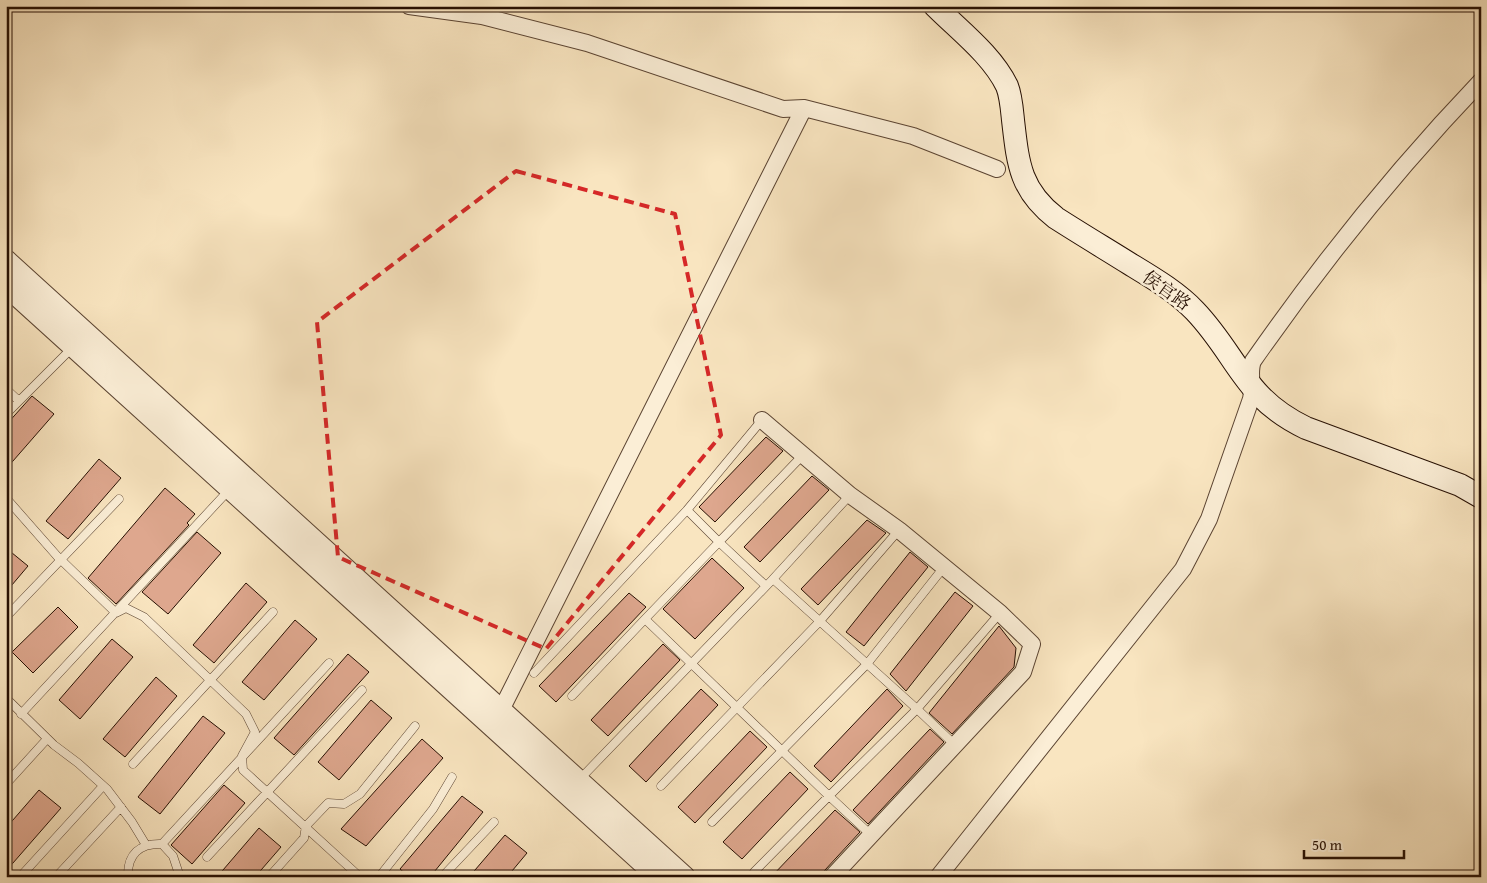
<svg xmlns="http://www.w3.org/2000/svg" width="1487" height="883" font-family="'Gentium Book Plus','Noto Serif SC',serif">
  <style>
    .building { fill: #dea78e; stroke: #260f02 }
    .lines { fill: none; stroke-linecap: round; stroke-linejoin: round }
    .service-casing { stroke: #5b4432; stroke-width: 9 }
    .minor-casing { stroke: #5b4432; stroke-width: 18 }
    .tertiary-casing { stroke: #5b4432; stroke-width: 22 }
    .secondary-casing { stroke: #260f02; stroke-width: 24 }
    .service { stroke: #fbeed6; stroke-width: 8 }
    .minor { stroke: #fbeed6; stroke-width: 16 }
    .tertiary { stroke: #fbeed6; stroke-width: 20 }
    .secondary { stroke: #fbeed6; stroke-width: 22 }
    .marked { fill: none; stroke: #d62828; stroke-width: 4; stroke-dasharray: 10 6; stroke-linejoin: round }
    .labels { text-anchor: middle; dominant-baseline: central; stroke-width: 5; stroke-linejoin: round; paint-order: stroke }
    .street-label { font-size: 18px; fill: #260f02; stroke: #fbeed6 }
  </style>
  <rect width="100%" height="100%" fill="#f9e5c0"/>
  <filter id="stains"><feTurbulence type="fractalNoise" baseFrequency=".004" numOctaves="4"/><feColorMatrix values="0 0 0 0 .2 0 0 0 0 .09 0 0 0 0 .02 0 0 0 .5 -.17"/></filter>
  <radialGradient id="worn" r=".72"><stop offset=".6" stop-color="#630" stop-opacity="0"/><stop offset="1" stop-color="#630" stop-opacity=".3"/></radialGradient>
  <path class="building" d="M 32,396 L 54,414 L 6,469 L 6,425 Z
    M 766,437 L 783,451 L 715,522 L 699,507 Z
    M 99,459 L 121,478 L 68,539 L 46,521 Z
    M 812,476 L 829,490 L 760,562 L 744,547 Z
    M 165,488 L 195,514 L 187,523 L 189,525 L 116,604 L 88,578 Z
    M 867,520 L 886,533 L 818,605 L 801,589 Z
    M 197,532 L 221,553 L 168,614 L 142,592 Z
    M 6,548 L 28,566 L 6,592 Z
    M 910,552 L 928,567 L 864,646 L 846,632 Z
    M 712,558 L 744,588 L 695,639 L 663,609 Z
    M 246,583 L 267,602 L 214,663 L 193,645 Z
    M 955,592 L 973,606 L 906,691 L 890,674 Z
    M 629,593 L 646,607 L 556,702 L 539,686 Z
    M 58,607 L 78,627 L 33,673 L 12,652 Z
    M 295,620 L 317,639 L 264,700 L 242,682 Z
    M 999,626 L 1016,648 L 1014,667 L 952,734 L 929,713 Z
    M 112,639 L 133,657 L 80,719 L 59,700 Z
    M 663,644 L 680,660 L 608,736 L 591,720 Z
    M 348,654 L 369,672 L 294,755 L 274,738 Z
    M 156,677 L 177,696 L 125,757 L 103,739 Z
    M 701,689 L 718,705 L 646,782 L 629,766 Z
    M 887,689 L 903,706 L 831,782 L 814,766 Z
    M 371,700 L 392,718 L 339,780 L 318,762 Z
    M 203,716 L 225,733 L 160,814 L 138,797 Z
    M 930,729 L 944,742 L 868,824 L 853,810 Z
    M 750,731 L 767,747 L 695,823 L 678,807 Z
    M 422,739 L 443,758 L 366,846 L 341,829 Z
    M 790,772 L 808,789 L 742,859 L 723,842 Z
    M 224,785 L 245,803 L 192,864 L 171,845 Z
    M 39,790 L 61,808 L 6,871 L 6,828 Z
    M 462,796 L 483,812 L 430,877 L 409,877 L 400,869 Z
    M 835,810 L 860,832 L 825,870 L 822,877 L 771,877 Z
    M 259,828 L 281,847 L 255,877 L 217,877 Z
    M 505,835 L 527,853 L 507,877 L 469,877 Z"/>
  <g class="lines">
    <g class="service-casing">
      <path id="service" d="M 6,389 L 19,401 L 73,347
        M 6,414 L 19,401
        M 762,420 L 687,510 L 719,542 L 803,455
        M 6,498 L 57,556 L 116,613 L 126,608 L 144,617 L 246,714 L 255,732 L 242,756 L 243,770 L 360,877
        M 773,579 L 850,495
        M 6,617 L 119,499
        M 534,673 L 687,510
        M 572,696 L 645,619
        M 6,698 L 54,745 L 78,763 L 107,789 L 132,822 L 146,845
        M 21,714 L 229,490
        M 955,745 L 917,709 L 1000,613
        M 133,764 L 273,612
        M 580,779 L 773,579 L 917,709 L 829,796 L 871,835
        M 6,784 L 47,739
        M 661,786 L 820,621 L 899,530
        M 712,822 L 867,664 L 944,567
        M 162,844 L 329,663
        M 207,857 L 362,690
        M 754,872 L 829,796 L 645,619 L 719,542 L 766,586
        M 20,877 L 103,786
        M 56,877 L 121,807
        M 128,877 C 127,854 140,843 162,844 L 173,856 L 179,874 L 178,877
        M 269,877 L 304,838 L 306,826 L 328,803 L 344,804 L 360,794 L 415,726
        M 379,877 L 433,809 L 452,777
        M 442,877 L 494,822"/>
    </g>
    <g class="minor-casing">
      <path id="minor" d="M 409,6 L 482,16 L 587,43 L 783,109 L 804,108 L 913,136 L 997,169
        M 762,420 L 850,495 L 899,530 L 1000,613 L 1032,644 L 1023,672 L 832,877
        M 496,720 L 804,108
        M 938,877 L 1183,569 L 1209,519 L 1251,399 C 1254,386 1248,373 1253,361 C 1322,262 1398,168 1481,81"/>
    </g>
    <g class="tertiary-casing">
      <path id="tertiary" d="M 6,260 L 685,877
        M 6,286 L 658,877"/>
    </g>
    <g class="secondary-casing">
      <path id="secondary" d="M 935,6 C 960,31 992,55 1007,86 C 1011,96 1012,110 1013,120 C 1018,164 1020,190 1056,218 C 1081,234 1106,249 1130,264 C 1153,278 1177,292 1195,311 C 1238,356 1243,398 1306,428 L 1460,485 L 1481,497"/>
    </g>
    <use href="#service" class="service"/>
    <use href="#minor" class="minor"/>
    <use href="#tertiary" class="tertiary"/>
    <use href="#secondary" class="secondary"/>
  </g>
  <path class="marked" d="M 516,171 L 675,214 L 721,435 L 546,649 L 338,557 L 317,322 Z"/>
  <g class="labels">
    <g class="street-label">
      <text transform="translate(1167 290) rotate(36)">侯官路</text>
    </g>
  </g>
  <rect width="1487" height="883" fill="none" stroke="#f9e5c0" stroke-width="25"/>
  <rect x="8" y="8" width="1472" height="868" fill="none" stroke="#260f02" stroke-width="2.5"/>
  <rect x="12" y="12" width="1462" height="858" fill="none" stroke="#260f02"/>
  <path d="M1304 850v8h100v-8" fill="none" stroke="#260f02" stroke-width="2.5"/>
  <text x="1312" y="850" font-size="15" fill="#260f02" stroke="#fbeed6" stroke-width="4" paint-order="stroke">50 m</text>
  <rect width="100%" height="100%" filter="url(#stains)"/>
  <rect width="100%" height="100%" fill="url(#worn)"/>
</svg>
